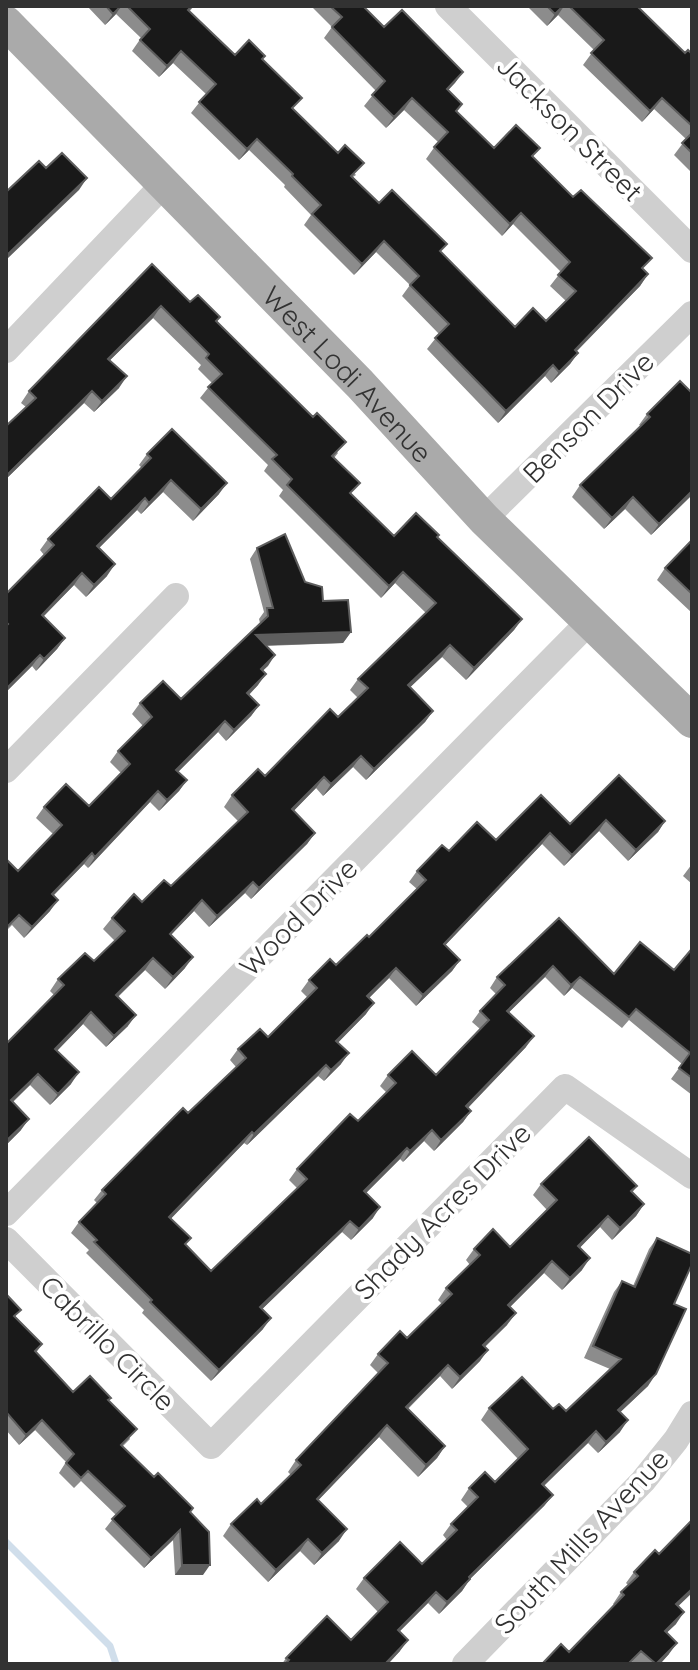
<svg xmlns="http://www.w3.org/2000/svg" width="698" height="1670" font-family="Quicksand,sans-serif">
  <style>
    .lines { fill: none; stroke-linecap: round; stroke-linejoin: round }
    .stream { stroke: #d0deeb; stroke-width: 7 }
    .minor { stroke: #cfcfcf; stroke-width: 26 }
    .major { stroke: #aaa; stroke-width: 34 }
    .wall { fill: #8c8c8c }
    .shaded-wall { fill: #5e5e5e }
    .building { fill: #191919; stroke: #5e5e5e; stroke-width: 2 }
    .labels { text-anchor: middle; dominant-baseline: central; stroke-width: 8; stroke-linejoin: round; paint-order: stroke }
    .street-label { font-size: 28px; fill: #323232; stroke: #fff }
  </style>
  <rect width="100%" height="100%" fill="#fff"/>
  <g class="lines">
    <path class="stream" d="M 6,1542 L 110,1646 L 116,1664"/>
    <path class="minor" d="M 448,6 L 692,250
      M 6,350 L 164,184
      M 484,519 L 692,314
      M 6,770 L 176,596
      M 6,1213 L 591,620
      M 6,1240 L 211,1446 L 565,1087 L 692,1176
      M 465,1664 L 643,1481 L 676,1440 L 692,1414"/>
    <path class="major" id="s1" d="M 6,23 L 360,384 L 484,519 L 692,721"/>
  </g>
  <path class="wall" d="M 89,6 L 194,6 L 189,12 L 235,55 L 263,60 L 294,110 L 356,175 L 353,177 L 379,203 L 441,253 L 515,327 L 546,321 L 566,301 L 550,286 L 561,272 L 513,224 L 502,236 L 426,159 L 438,142 L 404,110 L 386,128 L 364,106 L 376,91 L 324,38 L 332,27 L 311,6 L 363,6 L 384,27 L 463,72 L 448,90 L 457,112 L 494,148 L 533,157 L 648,274 L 640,286 L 577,351 L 578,353 L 570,364 L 551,383 L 545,376 L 498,423 L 427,349 L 439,334 L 402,296 L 410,285 L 376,252 L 354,275 L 304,225 L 311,215 L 284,187 L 285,185 L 249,150 L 239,160 L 191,113 L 206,94 L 173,63 L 159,77 L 132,51 L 141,38 L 116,14 L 105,25 L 88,7 Z
    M 527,6 L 637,6 L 685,53 L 692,54 L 692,173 L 674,155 L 686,139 L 654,109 L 642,122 L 583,65 L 594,50 L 558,15 L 547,26 Z
    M 152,264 L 190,302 L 220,317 L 217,321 L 338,453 L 334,458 L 352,495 L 394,536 L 437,537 L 522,619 L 514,630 L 466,680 L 442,657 L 410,687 L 433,711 L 425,722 L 366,780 L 353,767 L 323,796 L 316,788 L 293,811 L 315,833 L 307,844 L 251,899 L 245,893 L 209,927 L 194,911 L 171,935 L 185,968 L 165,989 L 145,970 L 118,997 L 128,1026 L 106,1047 L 83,1024 L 57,1051 L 71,1084 L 50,1105 L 30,1085 L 13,1102 L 21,1130 L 6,1145 L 6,1044 L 54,995 L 50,991 L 58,979 L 94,961 L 115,941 L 103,929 L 112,918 L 171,886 L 238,821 L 224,807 L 232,795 L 265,776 L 338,717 L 358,698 L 350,690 L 358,679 L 426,613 L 395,583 L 381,598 L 279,496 L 283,490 L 264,471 L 268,465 L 200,398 L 212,383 L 198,369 L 201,365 L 153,318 L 110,360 L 119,388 L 94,412 L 84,403 L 6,479 L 6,426 L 26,407 L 21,403 L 29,391 Z
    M 680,381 L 692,495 L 651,535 L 625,509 L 604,529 L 572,497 L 580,485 L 641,426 L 639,425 L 647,414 Z
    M 147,454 L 219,494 L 193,521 L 163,492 L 141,514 L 137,510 L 99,548 L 107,576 L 86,597 L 74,585 L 43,617 L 65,638 L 57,649 L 36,671 L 32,666 L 6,692 L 6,594 L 44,555 L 40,550 L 48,539 L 111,499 L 142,468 L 139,465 Z
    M 692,541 L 692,613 L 657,580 L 665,568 Z
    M 257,548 L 305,582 L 351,632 L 343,643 L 266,646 L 275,655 L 262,671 L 258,685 L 249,695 L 259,705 L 251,716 L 226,741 L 218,732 L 178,772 L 187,780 L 179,791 L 159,811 L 150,802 L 88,868 L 84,864 L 53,896 L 50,911 L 24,938 L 12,925 L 6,931 L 6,859 L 18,871 L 53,834 L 36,818 L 44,807 L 89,806 L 121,773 L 110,762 L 118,751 L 143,726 L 132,714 L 140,703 L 181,699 L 260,623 L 259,619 L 264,612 L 250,559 Z
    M 619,775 L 665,821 L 658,832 L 628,861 L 599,831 L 564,866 L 542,844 L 445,945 L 460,960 L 452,971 L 416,1006 L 389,978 L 369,998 L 366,1014 L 338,1042 L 341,1064 L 324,1081 L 318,1076 L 247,1145 L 244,1143 L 171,1218 L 186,1245 L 211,1271 L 297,1188 L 289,1180 L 297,1169 L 358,1121 L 387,1093 L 380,1086 L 388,1075 L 436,1075 L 480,1029 L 472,1022 L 480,1011 L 496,994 L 490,988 L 497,977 L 559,918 L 614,974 L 674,970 L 692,953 L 692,1095 L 671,1079 L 682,1064 L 629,1020 L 622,1028 L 572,988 L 564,996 L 545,977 L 509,1012 L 526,1047 L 468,1108 L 471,1111 L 463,1122 L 434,1151 L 424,1141 L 403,1162 L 400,1159 L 366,1193 L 373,1218 L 351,1240 L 342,1232 L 262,1309 L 263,1329 L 211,1381 L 142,1313 L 144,1310 L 86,1253 L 89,1250 L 71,1233 L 79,1222 L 97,1203 L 94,1200 L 102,1190 L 188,1113 L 236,1067 L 230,1060 L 238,1049 L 268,1037 L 308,998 L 301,991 L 309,980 L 336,965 L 369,937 L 417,889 L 409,882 L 417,871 L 449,851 L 570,824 Z
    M 692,864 L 692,884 L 683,876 Z
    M 541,1184 L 637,1186 L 632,1193 L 644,1204 L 636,1216 L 612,1240 L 600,1227 L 579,1248 L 582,1270 L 562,1290 L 544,1273 L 510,1307 L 507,1325 L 485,1347 L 480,1361 L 452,1389 L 440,1376 L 408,1409 L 445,1446 L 437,1458 L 418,1477 L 379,1437 L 318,1500 L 339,1541 L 314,1565 L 300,1551 L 268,1582 L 223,1536 L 231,1524 L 261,1504 L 291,1475 L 288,1472 L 296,1460 L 378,1373 L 370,1365 L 378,1354 L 407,1338 L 442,1304 L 438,1300 L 446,1288 L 470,1265 L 466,1260 L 474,1249 L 510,1247 L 547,1210 L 533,1195 Z
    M 657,1238 L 674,1304 L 648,1386 L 620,1412 L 620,1432 L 598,1453 L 588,1443 L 544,1486 L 553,1495 L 544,1506 L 470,1579 L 462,1591 L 439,1614 L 428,1603 L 400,1631 L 400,1651 L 388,1664 L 282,1664 L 286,1658 L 351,1640 L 378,1612 L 356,1589 L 364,1578 L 422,1564 L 447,1540 L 443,1535 L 451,1524 L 468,1507 L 461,1500 L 469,1488 L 495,1482 L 518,1459 L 481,1420 L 489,1408 L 553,1409 L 566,1411 L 610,1369 L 584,1358 L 614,1292 L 622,1281 L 633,1286 L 649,1249 Z
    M 6,1294 L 16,1317 L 42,1344 L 36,1353 L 73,1392 L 109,1401 L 130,1439 L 122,1447 L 190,1512 L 203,1575 L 175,1575 L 173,1540 L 144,1568 L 105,1529 L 116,1515 L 81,1481 L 74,1488 L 59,1473 L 66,1462 L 35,1430 L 19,1445 L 6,1430 Z
    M 634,1572 L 678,1606 L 676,1624 L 667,1632 L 669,1654 L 660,1664 L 635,1664 L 633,1662 L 569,1652 L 614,1605 L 613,1604 L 621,1592 L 628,1585 L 626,1583 Z"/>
  <path class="shaded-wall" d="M 121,6 L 116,14 L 105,25 L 113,14 Z
    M 564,6 L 558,15 L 547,26 L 555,14 Z
    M 181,51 L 173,63 L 159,77 L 167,66 Z
    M 463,72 L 455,83 L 439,100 L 447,89 Z
    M 412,98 L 404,110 L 386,128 L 394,117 Z
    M 662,98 L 654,109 L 642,122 L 650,111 Z
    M 257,139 L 249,150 L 239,160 L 247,149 Z
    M 87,178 L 79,190 L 6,260 L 6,256 Z
    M 521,213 L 513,224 L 502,236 L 510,224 Z
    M 384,241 L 376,252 L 354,275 L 362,264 Z
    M 648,274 L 640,286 L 567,361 L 575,350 Z
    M 161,306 L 153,318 L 100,370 L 108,359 Z
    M 578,353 L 570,364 L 551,383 L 559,372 Z
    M 553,365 L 545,376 L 498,423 L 506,411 Z
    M 127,376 L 119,388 L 94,412 L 102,401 Z
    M 92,391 L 84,403 L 6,479 L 6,476 Z
    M 171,480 L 163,492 L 141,514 L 149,503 Z
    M 227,483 L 219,494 L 193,521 L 201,509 Z
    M 692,491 L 692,495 L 651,535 L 659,524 Z
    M 633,497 L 625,509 L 604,529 L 612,518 Z
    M 145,498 L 137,510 L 89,558 L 97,546 Z
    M 115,564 L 107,576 L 86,597 L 94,585 Z
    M 403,572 L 395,583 L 381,598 L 389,586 Z
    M 82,573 L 74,585 L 33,627 L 42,615 Z
    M 522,619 L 514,630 L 466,680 L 474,668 Z
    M 351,632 L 343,643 L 249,646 L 256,635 Z
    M 65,638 L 57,649 L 36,671 L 44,659 Z
    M 450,645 L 442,657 L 400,697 L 408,685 Z
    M 40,655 L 32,666 L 6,692 L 6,689 Z
    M 275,655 L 268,666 L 253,680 L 261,669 Z
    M 266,674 L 258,685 L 240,704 L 247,693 Z
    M 259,705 L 251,716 L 226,741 L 234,730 Z
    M 433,711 L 425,722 L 366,780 L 374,769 Z
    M 225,721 L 218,732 L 169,781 L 176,770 Z
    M 361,756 L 353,767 L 323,796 L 331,784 Z
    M 324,777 L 316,788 L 284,821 L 292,809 Z
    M 187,780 L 179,791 L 159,811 L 167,800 Z
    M 158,791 L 150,802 L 88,868 L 95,857 Z
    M 606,820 L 599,831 L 564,866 L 572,855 Z
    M 665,821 L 658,832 L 628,861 L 636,850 Z
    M 315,833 L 307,844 L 251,899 L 259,888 Z
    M 550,833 L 542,844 L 436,955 L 444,944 Z
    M 92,853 L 84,864 L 44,905 L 52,894 Z
    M 253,882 L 245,893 L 209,927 L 217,916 Z
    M 58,900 L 50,911 L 24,938 L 32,927 Z
    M 202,900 L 194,911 L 161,945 L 170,934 Z
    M 193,957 L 185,968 L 165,989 L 173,977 Z
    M 153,958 L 145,970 L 108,1006 L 116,995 Z
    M 460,960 L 452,971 L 416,1006 L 423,995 Z
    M 553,966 L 545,977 L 499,1022 L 507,1011 Z
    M 396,968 L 389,978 L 360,1007 L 367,996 Z
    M 580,977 L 572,988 L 564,996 L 571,985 Z
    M 374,1003 L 366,1014 L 329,1052 L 336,1041 Z
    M 91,1012 L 83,1024 L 47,1061 L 55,1049 Z
    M 136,1015 L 128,1026 L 106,1047 L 114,1036 Z
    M 534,1036 L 526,1047 L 459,1117 L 466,1106 Z
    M 349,1053 L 341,1064 L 324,1081 L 331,1070 Z
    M 326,1065 L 318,1076 L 247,1145 L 254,1134 Z
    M 79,1072 L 71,1084 L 50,1105 L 58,1094 Z
    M 38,1074 L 30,1085 L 6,1108 L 11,1100 Z
    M 471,1111 L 463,1122 L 434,1151 L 441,1140 Z
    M 29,1119 L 21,1130 L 6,1145 L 6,1141 Z
    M 432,1130 L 424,1141 L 403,1162 L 410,1151 Z
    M 252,1132 L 244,1143 L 162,1228 L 169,1217 Z
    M 407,1148 L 400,1159 L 357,1202 L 364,1191 Z
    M 644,1204 L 636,1216 L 612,1240 L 620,1228 Z
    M 380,1207 L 373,1218 L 351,1240 L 359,1229 Z
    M 608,1216 L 600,1227 L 570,1258 L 578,1246 Z
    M 350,1221 L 342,1232 L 253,1318 L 260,1307 Z
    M 590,1258 L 582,1270 L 562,1290 L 570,1278 Z
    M 552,1261 L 544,1273 L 500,1317 L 508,1305 Z
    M 516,1313 L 507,1325 L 475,1356 L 483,1345 Z
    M 271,1318 L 263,1329 L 211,1381 L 219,1370 Z
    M 488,1350 L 480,1361 L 452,1389 L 460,1377 Z
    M 448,1365 L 440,1376 L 398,1418 L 406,1407 Z
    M 656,1374 L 648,1386 L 610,1422 L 618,1410 Z
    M 42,1420 L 35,1430 L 19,1445 L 26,1435 Z
    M 628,1420 L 620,1432 L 598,1453 L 606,1442 Z
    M 387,1425 L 379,1437 L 309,1510 L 317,1499 Z
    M 596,1431 L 588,1443 L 534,1495 L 542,1484 Z
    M 445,1446 L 437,1458 L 418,1477 L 426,1465 Z
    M 553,1495 L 544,1506 L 470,1579 L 462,1591 L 439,1614 L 447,1602 L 469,1577 Z
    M 347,1529 L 339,1541 L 314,1565 L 322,1553 Z
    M 180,1530 L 173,1540 L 144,1568 L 151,1558 Z
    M 308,1539 L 300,1551 L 268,1582 L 276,1570 Z
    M 182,1565 L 210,1565 L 203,1575 L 175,1575 Z
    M 692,1589 L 692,1593 L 668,1616 L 676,1604 Z
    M 436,1592 L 428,1603 L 390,1641 L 398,1630 Z
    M 684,1612 L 676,1624 L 657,1642 L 665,1631 Z
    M 408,1640 L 400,1651 L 388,1664 L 385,1664 Z
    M 677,1643 L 669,1654 L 660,1664 L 656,1664 Z"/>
  <path class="building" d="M 106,6 L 121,6 L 113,14 Z
    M 127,6 L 192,6 L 188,10 L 235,55 L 249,40 L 265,56 L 262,59 L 302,98 L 292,108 L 338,153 L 345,145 L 364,163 L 351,176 L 379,203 L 392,190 L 447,244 L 440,251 L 515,327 L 533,308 L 546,321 L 576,291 L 558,275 L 570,262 L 521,213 L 510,224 L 434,147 L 448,132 L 412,98 L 394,117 L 372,95 L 385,81 L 332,27 L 342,17 L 330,6 L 363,6 L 384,27 L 402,10 L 463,72 L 447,89 L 462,104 L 456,111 L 494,148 L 516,125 L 540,148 L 532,156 L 573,197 L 581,190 L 652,258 L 642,268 L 648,274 L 575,350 L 578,353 L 559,372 L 553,365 L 506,411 L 435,338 L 449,324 L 410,285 L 419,276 L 384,241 L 362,264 L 312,214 L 321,205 L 292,176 L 293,174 L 257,139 L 247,149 L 199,102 L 216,84 L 181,51 L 167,66 L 140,40 L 150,29 Z
    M 547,6 L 563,6 L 555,14 Z
    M 569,6 L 637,6 L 685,53 L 688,50 L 692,54 L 692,126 L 662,98 L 650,111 L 591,53 L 604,40 Z
    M 692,133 L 692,153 L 682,143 Z
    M 62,153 L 87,178 L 6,256 L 6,192 L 39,161 L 46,168 Z
    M 152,264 L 190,302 L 198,295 L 220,317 L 216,321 L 313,417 L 317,413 L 346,442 L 332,456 L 360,483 L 350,493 L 394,536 L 416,513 L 439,535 L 437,537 L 522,619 L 474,668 L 450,645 L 408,685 L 433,711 L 374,769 L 361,756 L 331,784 L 324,777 L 292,809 L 315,833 L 259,888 L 253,882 L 217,916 L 202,900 L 170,934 L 193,957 L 173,977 L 153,958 L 116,995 L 136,1015 L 114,1036 L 91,1012 L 55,1049 L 79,1072 L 58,1094 L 38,1074 L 11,1100 L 29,1119 L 6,1141 L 6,1044 L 64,985 L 58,979 L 85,953 L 94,961 L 125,931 L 112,918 L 134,894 L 142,902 L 164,880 L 171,886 L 248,812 L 232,795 L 258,769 L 265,776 L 330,709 L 338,717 L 368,688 L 358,679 L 436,603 L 403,572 L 389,586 L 287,485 L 292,479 L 272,459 L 277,455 L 208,387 L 222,374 L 206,358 L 209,354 L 161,306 L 108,359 L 127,376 L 102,401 L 92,391 L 6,476 L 6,426 L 36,398 L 29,391 Z
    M 680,381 L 692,393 L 692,491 L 659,524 L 633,497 L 612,518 L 580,485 L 650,417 L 647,414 Z
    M 172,429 L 227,483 L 201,509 L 171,480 L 149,503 L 145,498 L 97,546 L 115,564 L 94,585 L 82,573 L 42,615 L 65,638 L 44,659 L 40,655 L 6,689 L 6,626 L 8,624 L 6,622 L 6,594 L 54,545 L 48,539 L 99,487 L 111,499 L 151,458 L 147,454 Z
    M 285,534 L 305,582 L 322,587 L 323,601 L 348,600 L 351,632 L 256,635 L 275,655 L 261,669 L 266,674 L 247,693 L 259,705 L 234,730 L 225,721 L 176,770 L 187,780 L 167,800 L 158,791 L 95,857 L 92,853 L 52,894 L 58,900 L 32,927 L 19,915 L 6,928 L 6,859 L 18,871 L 62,825 L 44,807 L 66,784 L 89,806 L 130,764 L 118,751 L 152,717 L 140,703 L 163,681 L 181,699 L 268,616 L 267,608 L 273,608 L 257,548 Z
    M 691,541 L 692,541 L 692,594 L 665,568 Z
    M 619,775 L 665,821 L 636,850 L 606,820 L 572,855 L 550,833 L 444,944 L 460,960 L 423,995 L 396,968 L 367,996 L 374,1003 L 336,1041 L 349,1053 L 331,1070 L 326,1065 L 254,1134 L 252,1132 L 169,1217 L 191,1238 L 185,1244 L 211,1271 L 307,1179 L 297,1169 L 350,1114 L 358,1121 L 396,1083 L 388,1075 L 412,1051 L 436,1075 L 489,1020 L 480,1011 L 505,985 L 497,977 L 559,918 L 614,974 L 640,942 L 674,970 L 690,951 L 692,953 L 692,1078 L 679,1068 L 690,1053 L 636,1009 L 629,1017 L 580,977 L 571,985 L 553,966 L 507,1011 L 534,1036 L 466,1106 L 471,1111 L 441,1140 L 432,1130 L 410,1151 L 407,1148 L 364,1191 L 380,1207 L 359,1229 L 350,1221 L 260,1307 L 271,1318 L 219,1370 L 150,1302 L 152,1300 L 94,1242 L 97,1240 L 79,1222 L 106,1194 L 102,1190 L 183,1108 L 188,1113 L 246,1058 L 238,1049 L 260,1029 L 268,1037 L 317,988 L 309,980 L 330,959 L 336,965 L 367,935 L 369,937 L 426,880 L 417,871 L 442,845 L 449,851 L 477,822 L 496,840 L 541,795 L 570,824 Z
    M 589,1137 L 637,1186 L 631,1191 L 644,1204 L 620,1228 L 608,1216 L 578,1246 L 590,1258 L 570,1278 L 552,1261 L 508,1305 L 516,1313 L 483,1345 L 488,1350 L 460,1377 L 448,1365 L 406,1407 L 445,1446 L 426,1465 L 387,1425 L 317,1499 L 347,1529 L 322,1553 L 308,1539 L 276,1570 L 231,1524 L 257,1499 L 261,1504 L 301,1465 L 296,1460 L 388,1363 L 378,1354 L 400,1331 L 407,1338 L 452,1294 L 446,1288 L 480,1255 L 474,1249 L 493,1229 L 510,1247 L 557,1200 L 541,1184 Z
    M 657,1238 L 692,1254 L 692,1264 L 674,1304 L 686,1309 L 656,1374 L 618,1410 L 628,1420 L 606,1442 L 596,1431 L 542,1484 L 553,1495 L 469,1577 L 470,1579 L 447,1602 L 436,1592 L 398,1630 L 408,1640 L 385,1664 L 285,1664 L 289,1660 L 286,1658 L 327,1616 L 351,1640 L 388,1602 L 364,1578 L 400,1542 L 422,1564 L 457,1530 L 451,1524 L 478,1497 L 469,1488 L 485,1472 L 495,1482 L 528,1449 L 489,1408 L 522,1377 L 553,1409 L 559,1404 L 566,1411 L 621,1359 L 593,1346 L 622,1281 L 635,1287 Z
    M 6,1294 L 21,1310 L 14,1316 L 42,1344 L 35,1351 L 73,1392 L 90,1376 L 111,1398 L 108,1400 L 137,1429 L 121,1445 L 154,1477 L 158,1473 L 193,1508 L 190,1512 L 209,1532 L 210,1565 L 182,1565 L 180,1530 L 151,1558 L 112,1519 L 125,1506 L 88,1471 L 81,1478 L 66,1463 L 74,1454 L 42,1420 L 26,1435 L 6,1412 Z
    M 692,1520 L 692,1589 L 676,1604 L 684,1612 L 665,1631 L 677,1643 L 656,1664 L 641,1651 L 628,1664 L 542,1664 L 561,1644 L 569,1652 L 624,1595 L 621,1592 L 638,1576 L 634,1572 L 655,1550 L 659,1554 Z"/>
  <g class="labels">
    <g class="street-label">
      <text transform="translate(570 128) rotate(45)">Jackson Street</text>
      <text stroke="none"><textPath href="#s1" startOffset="490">West Lodi Avenue</textPath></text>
      <text transform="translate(588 417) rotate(-45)">Benson Drive</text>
      <text transform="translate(298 917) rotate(-45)">Wood Drive</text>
      <text transform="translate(442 1211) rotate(-45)">Shady Acres Drive</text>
      <text transform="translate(108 1343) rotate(45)">Cabrillo Circle</text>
      <text transform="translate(581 1541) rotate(-47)">South Mills Avenue</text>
    </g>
  </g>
  <rect width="698" height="1670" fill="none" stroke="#323232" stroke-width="16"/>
</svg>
